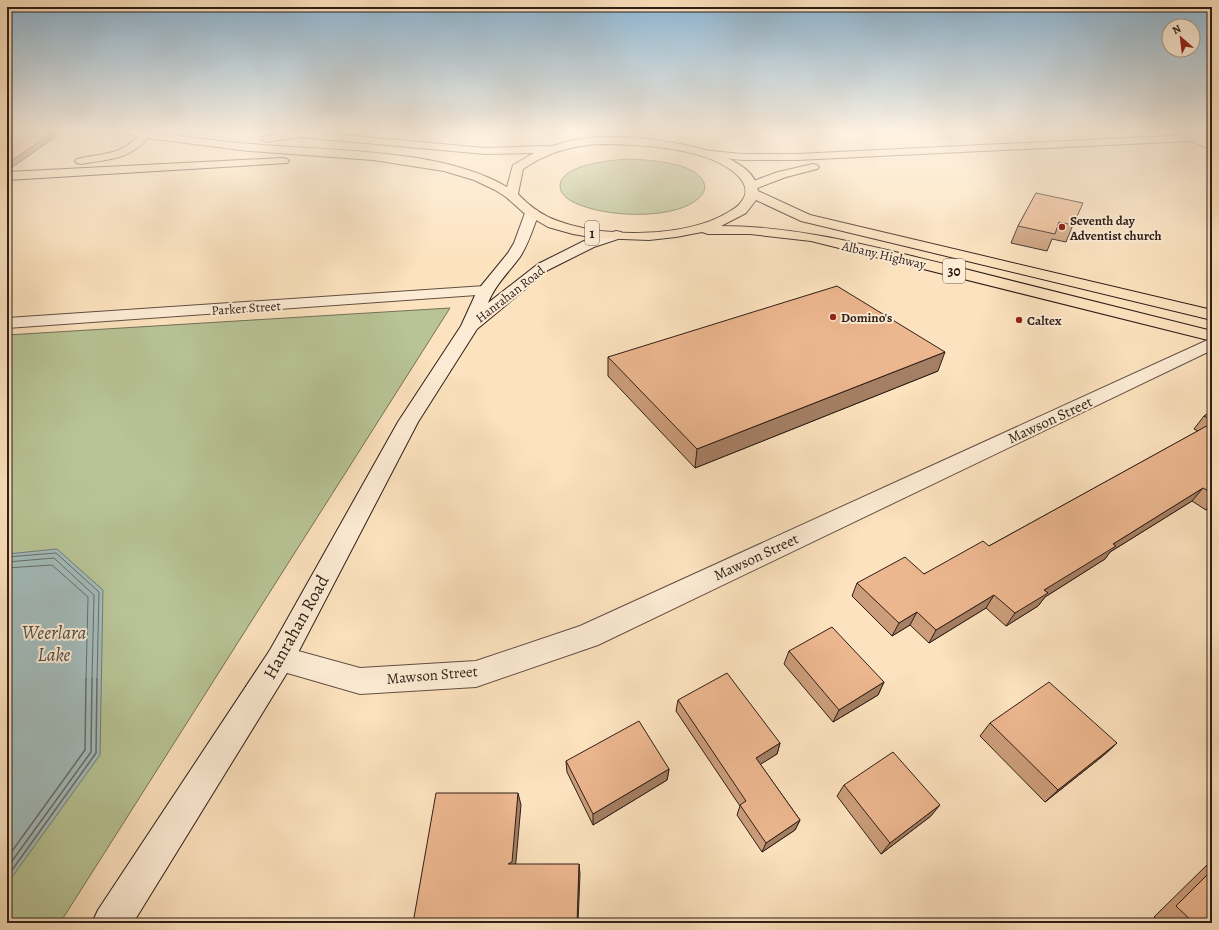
<svg xmlns="http://www.w3.org/2000/svg" width="1219" height="930" font-family="Alegreya,serif">
  <style>
    .green { fill: #b8c496; stroke: #737157 }
    .water { fill: #a3bcbc; stroke: #747d7a }
    .lines { fill: none; stroke-linecap: round; stroke-linejoin: round }
    .shore-far1 { stroke: #686d6a; stroke-width: 1 }
    .shore { stroke: #686d6a; stroke-width: 1.5 }
    .minor-casing { stroke: #624f42; stroke-width: 2 }
    .secondary-casing { stroke: #2e1e18; stroke-width: 2 }
    .primary-casing { stroke: #2e1e18; stroke-width: 2 }
    .trunk-casing { stroke: #2e1e18; stroke-width: 2 }
    .minor { fill: #fdecd5; fill-rule: evenodd }
    .secondary { fill: #fdecd5; fill-rule: evenodd }
    .primary { fill: #fce2be; fill-rule: evenodd }
    .trunk { fill: #fce2be; fill-rule: evenodd }
    .wall { fill: #cb9d7a; stroke: #2e1e18 }
    .shaded-wall { fill: #a57f63; stroke: #2e1e18 }
    .building { fill: #ecb68e; stroke: #2e1e18 }
    .poi-dot { fill: #8f2418; stroke: #fdecd5; stroke-width: 1.5 }
    .labels { text-anchor: middle; dominant-baseline: central; stroke-width: 4; stroke-linejoin: round; paint-order: stroke }
    .far-poi-label { font-size: 13px; font-weight: bold; fill: #2e1e18; stroke: #fdecd5; text-anchor: start }
    .far-street-label { font-size: 13px; fill: #2e1e18; stroke: #fdecd5 }
    .shield { fill: #fdecd5; stroke: #6c5c51; stroke-width: 1 }
    .shield-label { font-size: 14px; font-weight: bold; fill: #2e1e18 }
    .street-label { font-size: 15px; fill: #2e1e18; stroke: #fdecd5 }
    .near-street-label { font-size: 18px; fill: #2e1e18; stroke: #fdecd5 }
    .near-water-label { font-size: 19px; font-style: italic; fill: #514d49; stroke: #fdecd5 }
  </style>
  <rect width="100%" height="100%" fill="#fce2be"/>
  <filter id="stains"><feTurbulence type="fractalNoise" baseFrequency=".005" numOctaves="4"/><feColorMatrix values="0 0 0 0 .2 0 0 0 0 .09 0 0 0 0 .02 0 0 0 .5 -.17"/></filter>
  <radialGradient id="worn" r=".72"><stop offset=".6" stop-color="#630" stop-opacity="0"/><stop offset="1" stop-color="#630" stop-opacity=".3"/></radialGradient>
  <path class="green" d="M 629,159 C 647,160 697,162 704,183 C 706,188 704,193 700,197 C 677,220 612,217 583,206 C 574,203 560,197 560,186 C 560,164 614,160 629,159 Z
    M 450,308 L 60,923 L 7,923 L 7,335 Z"/>
  <path class="water" d="M 57,549 L 103,590 L 100,755 L 7,884 L 7,554 Z"/>
  <g class="lines">
    <path class="shore-far1" d="M 7,557 L 56,553 L 99,592 L 97,680
      M 7,562 L 54,558 L 94,595 L 92,680
      M 7,568 L 52,565 L 88,597 L 86,680"/>
    <path class="shore" d="M 7,858 L 85,750 L 86,679
      M 7,868 L 91,752 L 92,679
      M 7,877 L 96,753 L 97,679"/>
    <g class="minor-casing">
      <path id="minor" d="M 1175,132 L 1189,132 L 1212,143 L 1212,150 L 1176,134 Z
        M 485,286 L 491,288 L 493,291 L 491,294 L 7,328 L 7,318 Z
        M 1212,338 L 1212,350 L 598,645 L 476,687 L 360,694 L 270,668 L 266,659 L 270,650 L 280,646 L 360,668 L 476,661 L 580,626 Z"/>
    </g>
    <g class="secondary-casing">
      <path id="secondary" d="M 532,209 L 537,210 L 539,213 C 533,228 529,243 520,257 C 509,272 495,285 488,303 L 538,264 L 584,241 L 616,231 L 621,232 L 623,235 L 621,238 L 594,247 L 548,270 L 477,329 L 418,422 L 290,668 L 133,923 L 92,923 L 98,910 L 270,650 L 398,422 L 461,326 L 477,291 L 508,253 L 514,243 L 525,213 L 527,210 Z"/>
    </g>
    <g class="primary-casing">
      <path id="primary" d="M 1212,134 L 1212,140 L 797,160 L 743,160 L 701,156 L 695,153 L 701,150 L 743,154 L 797,154 Z
        M 813,164 L 817,165 L 819,167 L 817,169 L 786,177 L 752,190 L 748,189 L 746,186 L 748,183 L 778,172 Z"/>
    </g>
    <g class="trunk-casing">
      <path id="trunk" d="M 124,132 C 167,132 208,141 251,144 C 327,151 441,148 507,187 L 513,165 L 534,153 L 485,154 L 299,137 L 266,142 L 261,139 L 262,137 L 280,134 L 280,132 L 310,132 L 485,148 L 544,146 C 553,148 564,142 573,140 C 581,139 589,138 597,137 C 632,135 755,145 758,191 L 810,215 L 1212,310 L 1212,320 L 801,221 L 756,200 L 746,213 L 721,226 C 800,226 877,248 953,266 C 1039,288 1126,309 1212,331 L 1212,341 L 811,241 L 750,234 L 708,234 L 702,232 L 676,237 L 649,240 L 596,238 L 573,234 L 548,227 L 524,213 L 506,197 L 495,190 L 474,180 L 444,171 L 373,160 L 249,151 L 147,138 C 133,159 104,160 81,164 L 77,163 L 75,161 L 77,159 C 97,154 124,155 137,136 L 125,134 ZM 598,144 C 637,144 713,147 740,178 C 746,185 748,194 741,202 C 738,207 732,210 727,213 C 684,238 604,238 558,221 C 543,216 529,206 518,194 L 523,169 C 546,153 570,146 598,144 Z
        M 283,158 L 287,159 L 289,161 L 287,163 L 7,180 L 7,172 Z"/>
    </g>
    <use href="#minor" class="minor"/>
    <use href="#secondary" class="secondary"/>
    <use href="#primary" class="primary"/>
    <use href="#trunk" class="trunk"/>
  </g>
  <path class="wall" d="M 1036,193 L 1073,225 L 1066,242 L 1052,239 L 1047,251 L 1011,243 L 1018,226 Z
    M 608,357 L 938,371 L 695,468 L 608,376 Z
    M 1212,411 L 1212,506 L 1206,510 L 1192,501 L 1110,552 L 1105,559 L 1045,597 L 1038,606 L 1006,626 L 986,608 L 929,643 L 910,625 L 892,636 L 852,596 L 857,583 L 924,574 L 989,546 L 1198,431 L 1194,429 L 1204,416 Z
    M 789,651 L 884,682 L 878,695 L 833,722 L 784,664 Z
    M 678,700 L 780,743 L 777,754 L 760,764 L 800,820 L 795,830 L 762,852 L 737,815 L 740,806 L 676,711 Z
    M 990,723 L 1117,743 L 1104,755 L 1045,802 L 980,736 Z
    M 566,761 L 669,769 L 667,780 L 593,825 L 567,772 Z
    M 844,785 L 931,816 L 881,854 L 837,796 Z
    M 1212,860 L 1212,923 L 1160,923 L 1154,917 Z"/>
  <path class="shaded-wall" d="M 53,132 L 56,132 L 58,135 L 7,171 L 7,164 Z
    M 945,352 L 938,371 L 695,468 L 697,449 Z
    M 1203,488 L 1192,501 L 1110,552 L 1105,559 L 1045,597 L 1038,606 L 1006,626 L 1015,613 L 1044,590 L 1113,544 Z
    M 1212,503 L 1212,506 L 1206,510 Z
    M 994,595 L 986,608 L 929,643 L 936,630 Z
    M 917,612 L 910,625 L 892,636 L 899,623 Z
    M 884,682 L 878,695 L 833,722 L 839,710 Z
    M 780,743 L 777,754 L 753,769 L 756,758 Z
    M 1117,743 L 1104,755 L 1045,802 L 1058,790 Z
    M 669,769 L 667,780 L 593,825 L 593,814 Z
    M 518,793 L 521,805 L 515,872 L 508,864 Z
    M 940,805 L 931,816 L 881,854 L 890,843 Z
    M 800,820 L 795,830 L 762,852 L 766,843 Z
    M 579,864 L 580,874 L 578,923 L 577,923 Z"/>
  <path class="building" d="M 7,132 L 53,132 L 7,164 Z
    M 1036,193 L 1083,203 L 1073,225 L 1059,222 L 1055,234 L 1018,226 Z
    M 837,286 L 945,352 L 697,449 L 608,357 Z
    M 1212,411 L 1212,420 L 1204,416 Z
    M 1212,423 L 1212,493 L 1203,488 L 1113,544 L 1116,546 L 1044,590 L 1048,593 L 1015,613 L 994,595 L 936,630 L 917,612 L 899,623 L 857,583 L 905,557 L 924,574 L 983,541 L 989,546 Z
    M 832,627 L 884,682 L 839,710 L 789,651 Z
    M 727,673 L 780,743 L 756,758 L 800,820 L 766,843 L 740,805 L 746,801 L 678,700 Z
    M 1049,682 L 1117,743 L 1058,790 L 990,723 Z
    M 639,721 L 669,769 L 593,814 L 566,761 Z
    M 893,752 L 940,805 L 890,843 L 844,785 Z
    M 436,793 L 518,793 L 512,862 L 508,864 L 579,864 L 577,923 L 413,923 Z
    M 1212,870 L 1212,923 L 1194,923 L 1176,906 Z"/>
  <linearGradient id="sky" x2="0" y2="1"><stop stop-color="#8cb7d6"/><stop offset="0.5" stop-color="#fef2e2"/><stop offset="1" stop-color="#fef2e2" stop-opacity="0"/></linearGradient>
  <rect width="1219" height="262" fill="url(#sky)"/>
  <g class="poi-dot">
    <circle cx="1062" cy="227" r="4"/>
    <circle cx="833" cy="317" r="4"/>
    <circle cx="1019" cy="320" r="4"/>
  </g>
  <g class="labels">
    <g class="far-poi-label">
      <text x="1070" y="220">Seventh day<tspan x="1070" dy="15">Adventist church</tspan></text>
      <text x="841" y="317">Domino's</text>
      <text x="1027" y="320">Caltex</text>
    </g>
    <g class="far-street-label">
      <text transform="translate(884 255) rotate(13)">Albany Highway</text>
      <text transform="translate(510 294) rotate(-38)">Hanrahan Road</text>
      <text transform="translate(246 308) rotate(-4)">Parker Street</text>
    </g>
    <g class="shield">
      <rect x="585" y="221" width="14" height="24" rx="3"/>
      <rect x="943" y="259" width="22" height="24" rx="3"/>
    </g>
    <g class="shield-label">
      <text x="592" y="233">1</text>
      <text x="954" y="271">30</text>
    </g>
    <g class="street-label">
      <text transform="translate(1050 420) rotate(-25)">Mawson Street</text>
      <text transform="translate(756 557) rotate(-25)">Mawson Street</text>
      <text transform="translate(432 675) rotate(-5)">Mawson Street</text>
    </g>
    <g class="near-street-label">
      <text transform="translate(296 627) rotate(-61)">Hanrahan Road</text>
    </g>
    <g class="near-water-label">
      <text x="54" y="633">Weerlara<tspan x="54" dy="22">Lake</tspan></text>
    </g>
  </g>
  <rect width="1219" height="930" fill="none" stroke="#fce2be" stroke-width="24"/>
  <rect x="8" y="8" width="1203" height="914" fill="none" stroke="#2e1e18" stroke-width="2"/>
  <rect x="12" y="12" width="1195" height="906" fill="none" stroke="#2e1e18"/>
  <g transform="translate(1181 38) rotate(332)"><circle r="19" fill="#fdecd5" stroke="#aa9a89"/>
  <path d="M0-3L7 15L0 10L-7 15Z" fill="#8f2418"/>
  <text y="-6" font-size="11" font-weight="bold" text-anchor="middle" fill="#2e1e18">N</text>
  </g>
  <rect width="100%" height="100%" filter="url(#stains)"/>
  <rect width="100%" height="100%" fill="url(#worn)"/>
</svg>
